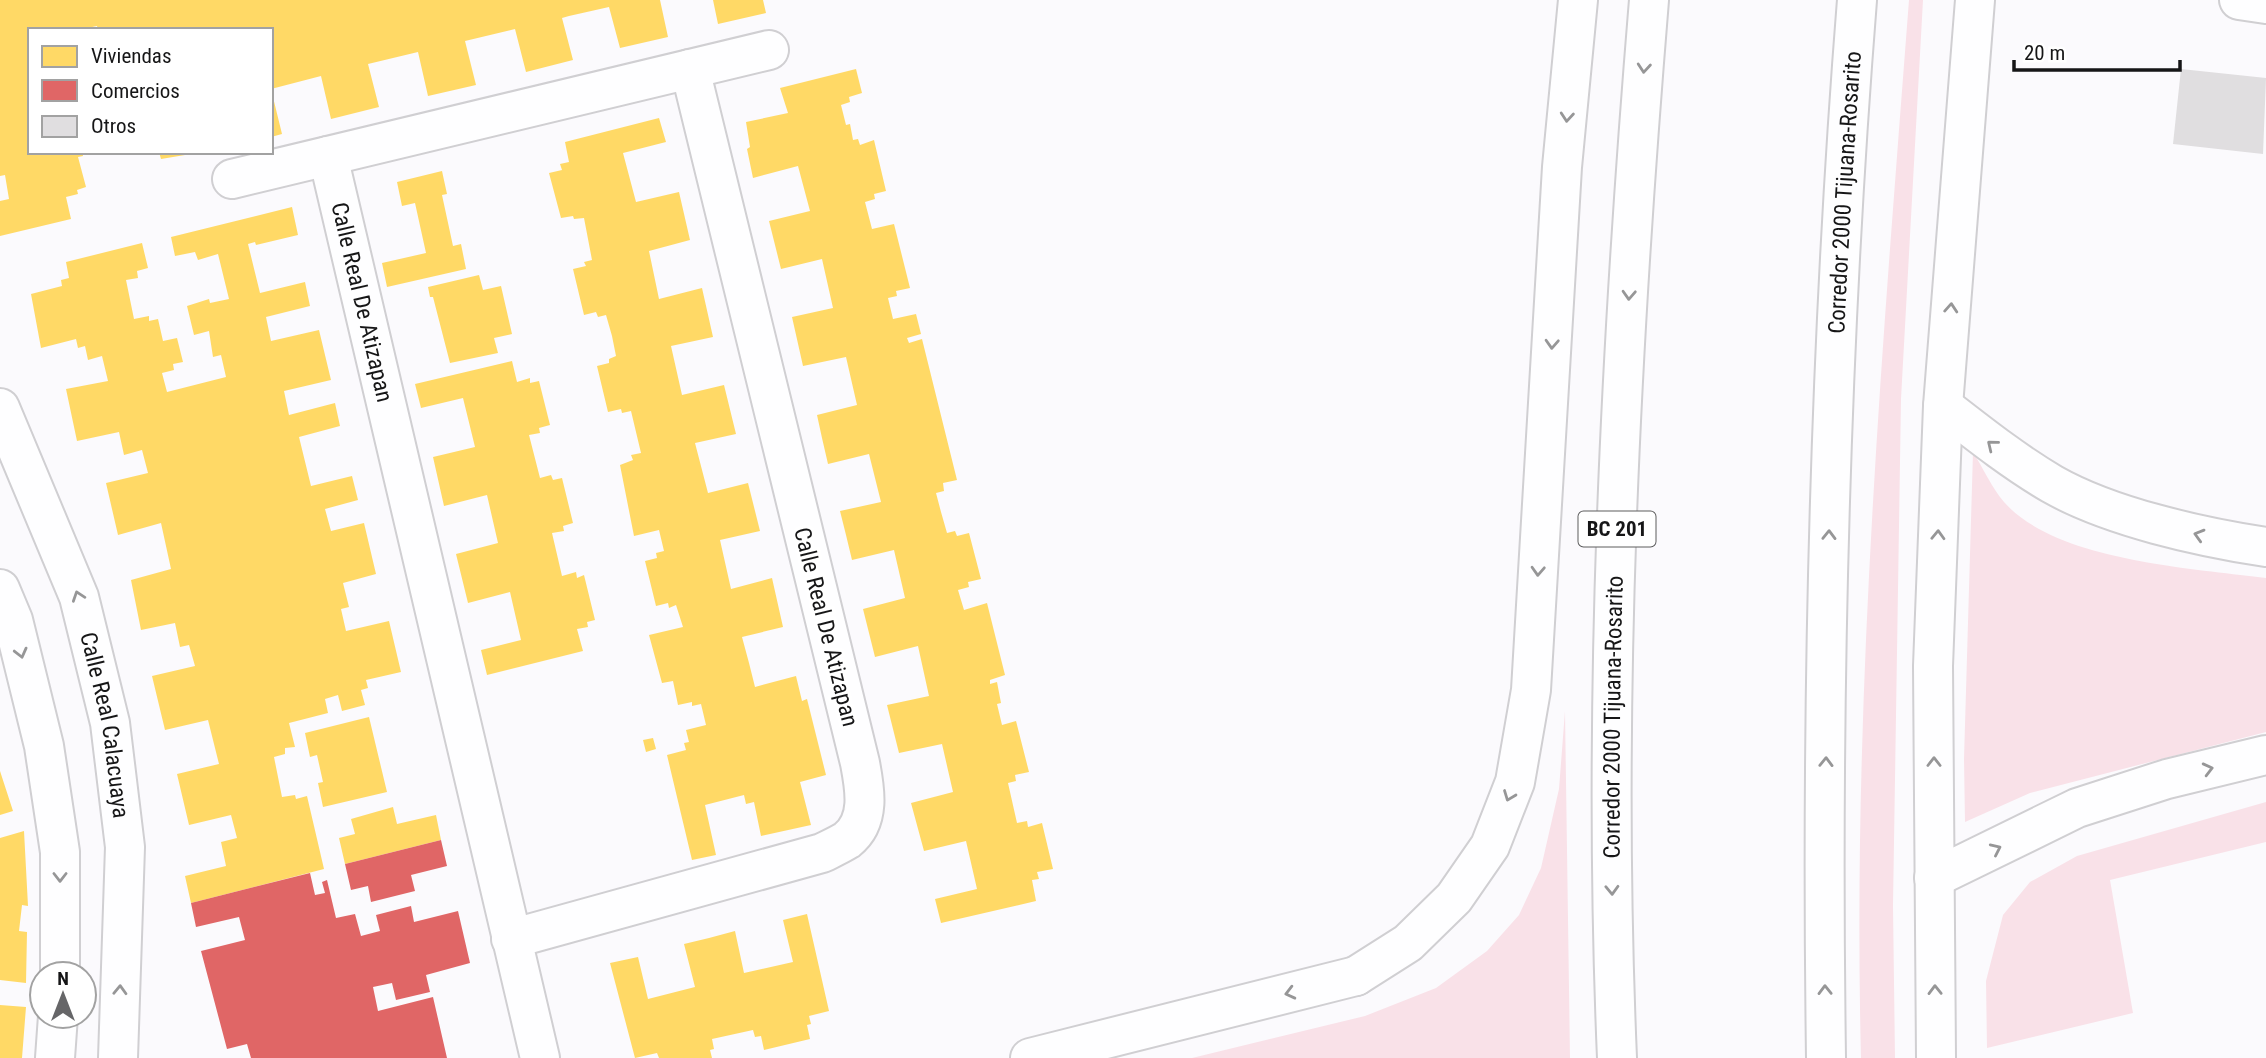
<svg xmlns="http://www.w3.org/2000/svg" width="2266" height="1058" font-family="'Roboto Condensed',sans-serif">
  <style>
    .green { fill: #f9e1e8 }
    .homes { fill: #ffd966 }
    .shops { fill: #e06666 }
    .building { fill: #e0dee0 }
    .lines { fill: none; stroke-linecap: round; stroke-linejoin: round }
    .minor-casing { stroke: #d0cfd2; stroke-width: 42 }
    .major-casing { stroke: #d0cfd2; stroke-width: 42 }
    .highway-casing { stroke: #d0cfd2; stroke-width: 42 }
    .minor { stroke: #fefeff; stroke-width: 38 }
    .major { stroke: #fefeff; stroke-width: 38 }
    .highway { stroke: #fefeff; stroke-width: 38 }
    .oneway { stroke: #969697 }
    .labels { text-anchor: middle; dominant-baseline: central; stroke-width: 7; stroke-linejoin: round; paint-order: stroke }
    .shield { fill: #fff; stroke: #5c5c5d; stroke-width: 2 }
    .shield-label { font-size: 21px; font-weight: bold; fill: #161617 }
    .street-label { font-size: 23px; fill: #161617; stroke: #fff }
  </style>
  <rect width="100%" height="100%" fill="#fbfafd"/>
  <path class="green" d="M 1909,0 L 1923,0 L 1901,399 L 1893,906 L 1895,1058 L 1861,1058 C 1852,705 1882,352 1909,0 Z
    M 1973,452 C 1983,468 1992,488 2004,502 C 2056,561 2192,568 2266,578 L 2266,732 L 2030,793 L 1965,822 L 1964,759 Z
    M 1565,711 L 1570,1058 L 1192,1058 L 1365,1016 L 1436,988 L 1487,951 L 1519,915 L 1541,868 L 1559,789 Z
    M 2266,802 L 2266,842 L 2110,880 L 2133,1013 L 1987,1048 L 1986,981 L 2003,915 L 2030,882 L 2077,856 Z"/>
  <path class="homes" d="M 0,0 L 660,0 L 668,37 L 620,48 L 609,7 L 569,16 L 562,18 L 573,60 L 526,72 L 515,29 L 465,41 L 476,85 L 428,96 L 418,52 L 368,64 L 379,107 L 331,119 L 321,76 L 271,89 L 271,30 L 98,30 L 97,26 L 78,30 L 30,30 L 30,152 L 82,152 L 83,156 L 78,157 L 86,187 L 77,190 L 78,194 L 66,197 L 71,219 L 0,236 L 0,201 L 9,199 L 5,175 L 0,176 Z
    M 713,0 L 763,0 L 766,13 L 718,24 Z
    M 856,69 L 862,93 L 849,97 L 850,102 L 841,105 L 846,125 L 850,124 L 853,140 L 858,139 L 860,145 L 874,140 L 886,191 L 874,194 L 875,199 L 865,202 L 872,229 L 894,224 L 910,288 L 896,291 L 897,296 L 888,298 L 893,319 L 916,314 L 921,334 L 907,338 L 909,343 L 922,339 L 957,480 L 943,483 L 944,491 L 936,493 L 941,512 L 947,533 L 955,531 L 957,536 L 969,533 L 981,579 L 968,582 L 969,587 L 958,590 L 964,610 L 987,603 L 1005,675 L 990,680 L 990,684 L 997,682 L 1001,703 L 997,704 L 1002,725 L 1016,721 L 1029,772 L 1015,775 L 1016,781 L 1008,783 L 1017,823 L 1027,821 L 1028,827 L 1042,823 L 1053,869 L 1037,872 L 1039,879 L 1032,880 L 1036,901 L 941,923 L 935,899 L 977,889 L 966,841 L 924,851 L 911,803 L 953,792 L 942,744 L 899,753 L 887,705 L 929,696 L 918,646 L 875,657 L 863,609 L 905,598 L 894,550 L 852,560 L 846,535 L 840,511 L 881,502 L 869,454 L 828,464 L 822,438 L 817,415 L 857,405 L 846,357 L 803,366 L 792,317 L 833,308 L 822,259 L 781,269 L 769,221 L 810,211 L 798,166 L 753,178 L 747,149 L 750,147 L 746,122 L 788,113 L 780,88 Z
    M 271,89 L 282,134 L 271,137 Z
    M 659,118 L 666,142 L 623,153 L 636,202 L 679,192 L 690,240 L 649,251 L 659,299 L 702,288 L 713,337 L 671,346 L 682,395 L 724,385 L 736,434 L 695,443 L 708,493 L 748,483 L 760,531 L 720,540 L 731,589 L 772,578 L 783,627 L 742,637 L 749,663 L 755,687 L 796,676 L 802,701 L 807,699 L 826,775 L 800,782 L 811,825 L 761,836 L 754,802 L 746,804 L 744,795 L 705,805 L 716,855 L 692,860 L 667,755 L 686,750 L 684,743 L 689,742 L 686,730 L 706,725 L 701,704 L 692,706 L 692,702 L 678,705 L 673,681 L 662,683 L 649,635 L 683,627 L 676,605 L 669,608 L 668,603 L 656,606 L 645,561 L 657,558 L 656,553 L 664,551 L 659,530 L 634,536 L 620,465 L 633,460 L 631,455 L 641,453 L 631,411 L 622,413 L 621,409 L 608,412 L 597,366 L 609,363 L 609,359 L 616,356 L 612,336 L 606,315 L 598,317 L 596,312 L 584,315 L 573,269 L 586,266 L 584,262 L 592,260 L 584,218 L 574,219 L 573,216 L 561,218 L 549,173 L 562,170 L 560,164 L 569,162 L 565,142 Z
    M 159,152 L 184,152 L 185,155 L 161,159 Z
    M 442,171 L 447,194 L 442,195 L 453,246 L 461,244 L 466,269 L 387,287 L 382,263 L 426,253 L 415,203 L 402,206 L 397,182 Z
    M 292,207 L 298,235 L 256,245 L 255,242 L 248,244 L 260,293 L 305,282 L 310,306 L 266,317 L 271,341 L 319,330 L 331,380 L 284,391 L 289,415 L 335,403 L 340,426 L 299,437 L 311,486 L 352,476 L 358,500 L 325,509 L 331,531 L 364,523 L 376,574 L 343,583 L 349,607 L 341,609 L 346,631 L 389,621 L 401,672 L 366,680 L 368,688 L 361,690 L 365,705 L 342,711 L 338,695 L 325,699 L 328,713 L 289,723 L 295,747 L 285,748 L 285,754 L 274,757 L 282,797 L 295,795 L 296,799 L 307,796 L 324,869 L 191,903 L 185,876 L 226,866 L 221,842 L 237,838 L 231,815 L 189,825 L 177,774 L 219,764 L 208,720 L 165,730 L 152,676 L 195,666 L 189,645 L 180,647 L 175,623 L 141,630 L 131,580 L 171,569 L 161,523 L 118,535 L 106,483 L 148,473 L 142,450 L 124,455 L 119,432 L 77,441 L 66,389 L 108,381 L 102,356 L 88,360 L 85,346 L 78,348 L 76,339 L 41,348 L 31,294 L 62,286 L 61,280 L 69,278 L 66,262 L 142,243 L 148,268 L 137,271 L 138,278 L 126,280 L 134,319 L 149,316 L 149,321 L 158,319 L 163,341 L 177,338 L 183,362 L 173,364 L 174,370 L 162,373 L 167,392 L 226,377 L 221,355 L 213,357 L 209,331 L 194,335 L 187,306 L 209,299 L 210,303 L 229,299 L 218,254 L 198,260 L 195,252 L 175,256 L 171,237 Z
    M 479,275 L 483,290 L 501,286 L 512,334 L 494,338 L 498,353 L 450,363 L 433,297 L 430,297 L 428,287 Z
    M 512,361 L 517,382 L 530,378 L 530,383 L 539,381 L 550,425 L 539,428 L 540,433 L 529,435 L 540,478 L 551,475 L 553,480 L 562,478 L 573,523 L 563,526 L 564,531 L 552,533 L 562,576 L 576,572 L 577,578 L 584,575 L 595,620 L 587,622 L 588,627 L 577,629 L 583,651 L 487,675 L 481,650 L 521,640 L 510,592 L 468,603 L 456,554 L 498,543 L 487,495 L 444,506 L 433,457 L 475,447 L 463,398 L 421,408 L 415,384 Z
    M 369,717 L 387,792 L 323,807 L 318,783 L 323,782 L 317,755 L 310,757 L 305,733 Z
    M 653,738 L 656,749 L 646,752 L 643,740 Z
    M 0,771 L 13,811 L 0,815 Z
    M 393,807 L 397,824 L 436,815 L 441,840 L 345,864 L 339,838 L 355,834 L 351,819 Z
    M 24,831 L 28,906 L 22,905 L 19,931 L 27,932 L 26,983 L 0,980 L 0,838 Z
    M 807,914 L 829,1011 L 809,1016 L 811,1024 L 807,1025 L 810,1039 L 764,1050 L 761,1036 L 755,1037 L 753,1030 L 712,1039 L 714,1049 L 710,1050 L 712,1058 L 659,1058 L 657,1053 L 635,1058 L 610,963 L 638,957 L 648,999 L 695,987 L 684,944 L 709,938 L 735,931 L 744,973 L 793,962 L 783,920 Z
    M 0,1005 L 26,1007 L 22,1058 L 0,1058 Z"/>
  <path class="shops" d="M 441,840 L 447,866 L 411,875 L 415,891 L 371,902 L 368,886 L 351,890 L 345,864 Z
    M 310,873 L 315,895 L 325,893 L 322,882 L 327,880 L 336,918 L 355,914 L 361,936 L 380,931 L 376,915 L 411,906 L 414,922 L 458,911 L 470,963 L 426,975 L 430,992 L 396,1000 L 392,983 L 373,987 L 378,1011 L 433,997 L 447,1058 L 251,1058 L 247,1044 L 227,1049 L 201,951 L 245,940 L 239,917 L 196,927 L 191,903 Z"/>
  <path class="building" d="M 2181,69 L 2266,78 L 2263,154 L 2173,144 Z"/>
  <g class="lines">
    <g class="minor-casing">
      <g id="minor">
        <path d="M 2239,0 L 2266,4"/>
        <path id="s1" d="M 328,156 L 540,1058"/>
        <path d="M 232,179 L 769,50"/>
        <path id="s2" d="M 0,408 L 79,597 L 110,723 L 125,847 L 118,1058"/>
        <path d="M 0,589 L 13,620 L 44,746 L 60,852 L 60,974"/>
        <path d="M 511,939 L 822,853 C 830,849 839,845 847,840 C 871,821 865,789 860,763 L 690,69"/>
        <path d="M 55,1058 L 58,1016"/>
      </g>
    </g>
    <g class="major-casing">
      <path id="major" d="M 1030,1058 L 1356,976"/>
    </g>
    <g class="highway-casing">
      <g id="highway">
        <path d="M 1943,406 C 1979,434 2013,461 2052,484 C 2110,517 2200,537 2266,547"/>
        <path d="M 1934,878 L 2077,808 L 2167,779 L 2266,755"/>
        <path d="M 1356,976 L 1408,943 L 1454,898 L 1490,846 L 1515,782 L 1531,690 L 1562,167 L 1578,0"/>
        <path id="s3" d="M 1617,1058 C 1602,705 1620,352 1649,0"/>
        <path id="s4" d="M 1826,1058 C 1821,705 1829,352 1857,0"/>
        <path d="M 1936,1058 L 1933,666 L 1943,406 L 1975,0"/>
      </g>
    </g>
    <use href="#minor" class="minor"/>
    <use href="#major" class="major"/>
    <use href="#highway" class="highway"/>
  </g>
  <defs><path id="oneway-chevron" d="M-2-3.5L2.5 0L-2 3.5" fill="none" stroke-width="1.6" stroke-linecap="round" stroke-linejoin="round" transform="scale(1.75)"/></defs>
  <g class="oneway">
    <use href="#oneway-chevron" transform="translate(1644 68) rotate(95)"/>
    <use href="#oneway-chevron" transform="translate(1567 117) rotate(95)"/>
    <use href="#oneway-chevron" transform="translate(1629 295) rotate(93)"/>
    <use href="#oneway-chevron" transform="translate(1951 308) rotate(-86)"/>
    <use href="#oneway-chevron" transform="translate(1552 344) rotate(93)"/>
    <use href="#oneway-chevron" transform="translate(1992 445) rotate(-141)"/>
    <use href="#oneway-chevron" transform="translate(1829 535) rotate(-89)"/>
    <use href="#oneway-chevron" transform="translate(1938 535) rotate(-88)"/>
    <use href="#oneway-chevron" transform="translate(2199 535) rotate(-164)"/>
    <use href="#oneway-chevron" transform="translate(1538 571) rotate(93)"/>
    <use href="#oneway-chevron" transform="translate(78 596) rotate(-109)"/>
    <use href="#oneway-chevron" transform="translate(21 653) rotate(76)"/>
    <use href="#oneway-chevron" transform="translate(1826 762) rotate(-89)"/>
    <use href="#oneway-chevron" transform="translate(1934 762) rotate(-90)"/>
    <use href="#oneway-chevron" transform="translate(2208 769) rotate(-14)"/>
    <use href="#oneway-chevron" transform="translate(1509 796) rotate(111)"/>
    <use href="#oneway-chevron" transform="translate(1996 849) rotate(-25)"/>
    <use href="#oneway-chevron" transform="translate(60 877) rotate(90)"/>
    <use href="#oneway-chevron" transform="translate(1612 890) rotate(88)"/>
    <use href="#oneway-chevron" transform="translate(120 990) rotate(-88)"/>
    <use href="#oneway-chevron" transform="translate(1825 990) rotate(-91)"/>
    <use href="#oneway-chevron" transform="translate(1935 990) rotate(-91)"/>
    <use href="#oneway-chevron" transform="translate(1290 993) rotate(166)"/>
  </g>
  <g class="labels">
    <rect class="shield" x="1578.5" y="511.5" width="77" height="35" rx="5"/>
    <g class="shield-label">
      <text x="1617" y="529">BC 201</text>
    </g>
    <g class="street-label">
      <text stroke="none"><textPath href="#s4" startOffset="866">Corredor 2000 Tijuana-Rosarito</textPath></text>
      <text stroke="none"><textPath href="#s1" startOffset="150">Calle Real De Atizapan</textPath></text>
      <text transform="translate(826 627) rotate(76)">Calle Real De Atizapan</text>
      <text stroke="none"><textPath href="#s3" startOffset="341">Corredor 2000 Tijuana-Rosarito</textPath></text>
      <text stroke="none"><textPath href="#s2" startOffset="336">Calle Real Calacuaya</textPath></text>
    </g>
  </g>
  <rect x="28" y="28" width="245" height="126" fill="#ffffff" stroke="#a2a2a2" stroke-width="2"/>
  <rect x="42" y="46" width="35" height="21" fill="#ffd966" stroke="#a2a2a2" stroke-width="2"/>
  <text x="91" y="63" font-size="21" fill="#161617">Viviendas</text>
  <rect x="42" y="80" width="35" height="21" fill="#e06666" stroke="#a2a2a2" stroke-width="2"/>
  <text x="91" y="98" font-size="21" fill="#161617">Comercios</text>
  <rect x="42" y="116" width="35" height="21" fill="#e0dee0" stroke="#a2a2a2" stroke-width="2"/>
  <text x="91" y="133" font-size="21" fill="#161617">Otros</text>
  <g transform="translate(63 995)"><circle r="33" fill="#ffffff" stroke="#a2a2a2" stroke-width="2"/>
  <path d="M0-5L12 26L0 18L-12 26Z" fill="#666668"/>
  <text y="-10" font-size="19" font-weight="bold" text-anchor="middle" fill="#161617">N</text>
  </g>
  <path d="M2014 60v10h166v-10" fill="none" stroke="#161617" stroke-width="3.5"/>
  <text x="2024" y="60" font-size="21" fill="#161617" stroke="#ffffff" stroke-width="5" paint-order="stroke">20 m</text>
</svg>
